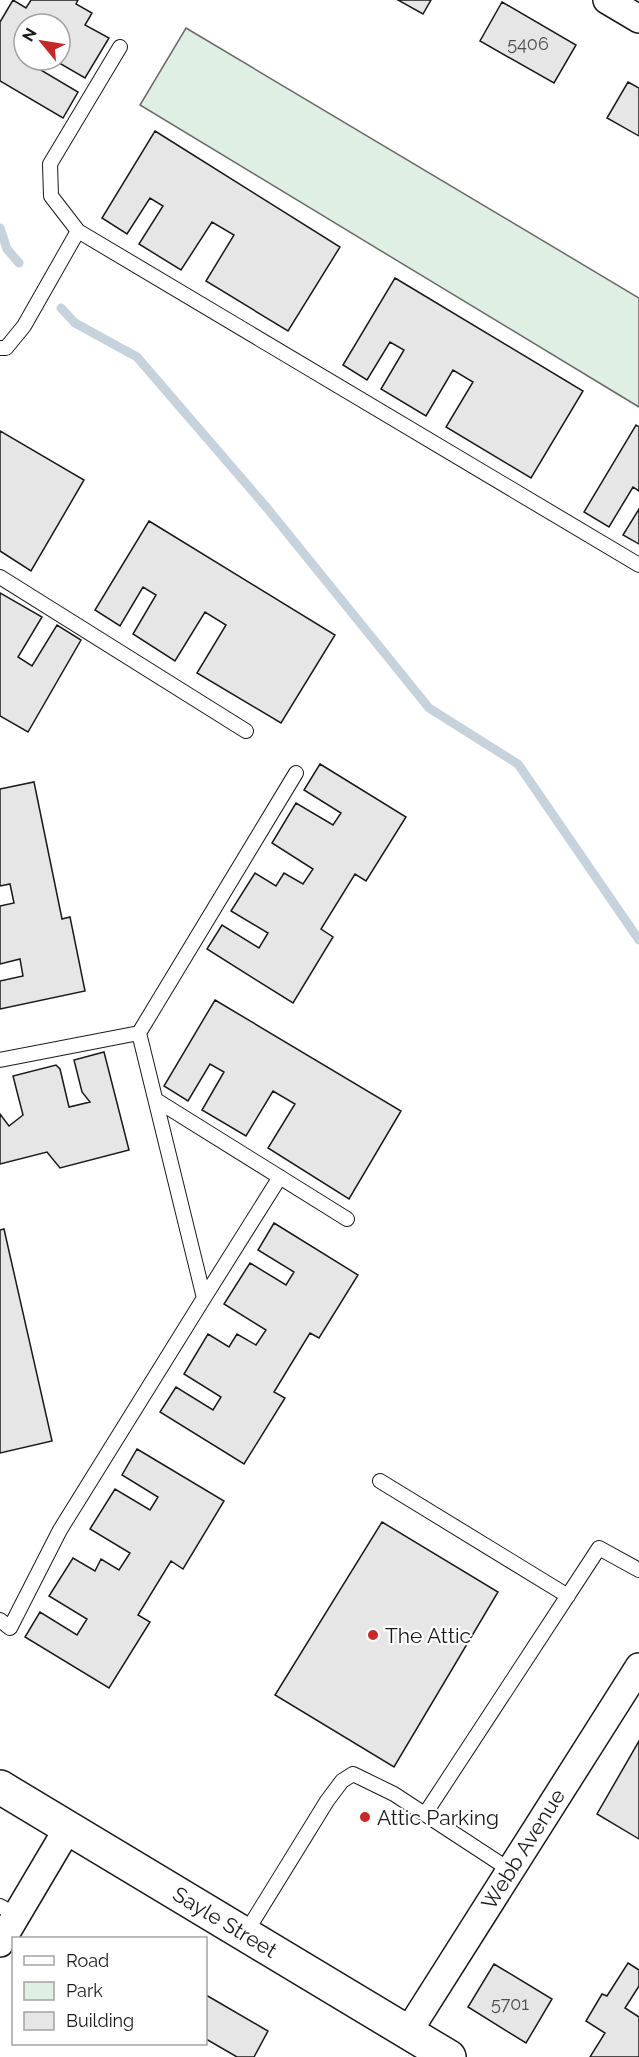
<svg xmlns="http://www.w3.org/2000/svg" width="639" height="2057" font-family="Raleway,sans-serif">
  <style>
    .green { fill: #e0efe3; stroke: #6a6a6a; stroke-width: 1.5 }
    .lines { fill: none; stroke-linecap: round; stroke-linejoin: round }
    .stream { stroke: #c6d2dc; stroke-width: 9 }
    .building { fill: #e6e6e6; stroke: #1a1a1a; stroke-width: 1.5 }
    .lane-casing { stroke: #1a1a1a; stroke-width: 16 }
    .street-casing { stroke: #1a1a1a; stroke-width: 30 }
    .secondary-casing { stroke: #1a1a1a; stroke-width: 36 }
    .lane { stroke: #fff; stroke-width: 14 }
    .street { stroke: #fff; stroke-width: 27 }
    .secondary { stroke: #fff; stroke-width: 33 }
    .poi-dot { fill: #c62828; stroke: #fff; stroke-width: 2 }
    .labels { text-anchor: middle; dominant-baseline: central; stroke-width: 4.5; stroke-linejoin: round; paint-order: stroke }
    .number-label { font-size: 18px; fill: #4d4d4d }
    .poi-label { font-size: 21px; fill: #1a1a1a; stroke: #fff; text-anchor: start }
    .street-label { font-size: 21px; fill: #1a1a1a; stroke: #fff }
  </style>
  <rect width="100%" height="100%" fill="#fff"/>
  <path class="green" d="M 186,28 L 639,298 L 639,407 L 140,105 Z"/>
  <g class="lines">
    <path class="stream" d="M 0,228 L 7,249 L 19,263
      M 61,308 L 75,323 L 137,357 L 267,508 L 429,708 L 518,764 L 639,940"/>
  </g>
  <path class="building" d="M 13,0 L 26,8 L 31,0 L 78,0 L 76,4 L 92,13 L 85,25 L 109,38 L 85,78 L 54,60 L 60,60 L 60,24 L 24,24 L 24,60 L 44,60 L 39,69 L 78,92 L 63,118 L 0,81 L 0,22 Z
    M 398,0 L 431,0 L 423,14 Z
    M 502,2 L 576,45 L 554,83 L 480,41 Z
    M 628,82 L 639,88 L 639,136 L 607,118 Z
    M 155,131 L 340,247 L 288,331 L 206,281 L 234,235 L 212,222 L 181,270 L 139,244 L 163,206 L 150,198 L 127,234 L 102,218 Z
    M 395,278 L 583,391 L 531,478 L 446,427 L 473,382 L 453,370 L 426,416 L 381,389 L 404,350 L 390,342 L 367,380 L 343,365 Z
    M 636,425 L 639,427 L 639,491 L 633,487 L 609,527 L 584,512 Z
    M 0,431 L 84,480 L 31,571 L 0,551 Z
    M 639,509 L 639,544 L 623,535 Z
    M 149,521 L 335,635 L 281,723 L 197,673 L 226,625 L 205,612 L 175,661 L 133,634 L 156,595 L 143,587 L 120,626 L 95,610 Z
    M 0,593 L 42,617 L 18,657 L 32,666 L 57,625 L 81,640 L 28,732 L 0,716 Z
    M 320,764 L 406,817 L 366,881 L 355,874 L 321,929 L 333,937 L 293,1003 L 207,949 L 222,925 L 259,948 L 268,933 L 231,911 L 255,873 L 276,886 L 284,873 L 303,884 L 313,869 L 272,843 L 296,803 L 333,825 L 341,813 L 304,790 Z
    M 34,782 L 62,919 L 70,917 L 85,991 L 0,1009 L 0,981 L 23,976 L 20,959 L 0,964 L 0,906 L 14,903 L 10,884 L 0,886 L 0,789 Z
    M 215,1000 L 401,1111 L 349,1199 L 268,1148 L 295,1104 L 273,1091 L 246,1136 L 202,1110 L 224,1072 L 210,1064 L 188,1101 L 164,1086 Z
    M 104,1052 L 129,1150 L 60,1168 L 47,1152 L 0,1164 L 0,1114 L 9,1126 L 23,1115 L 13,1076 L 56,1065 L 60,1069 L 69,1107 L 90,1102 L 82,1092 L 74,1060 Z
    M 274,1223 L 358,1275 L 319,1338 L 310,1333 L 274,1392 L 285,1398 L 244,1464 L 160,1412 L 176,1387 L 213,1410 L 221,1397 L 184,1374 L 208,1334 L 229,1347 L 237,1334 L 256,1345 L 266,1330 L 224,1304 L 250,1263 L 286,1285 L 294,1272 L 258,1250 Z
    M 4,1229 L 52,1441 L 0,1453 L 0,1230 Z
    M 137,1449 L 224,1501 L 183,1569 L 171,1561 L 138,1615 L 150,1622 L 109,1688 L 25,1637 L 40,1612 L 77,1635 L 87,1619 L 49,1596 L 73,1558 L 95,1571 L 101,1559 L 119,1570 L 130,1553 L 90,1529 L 115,1489 L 150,1510 L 158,1497 L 122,1475 Z
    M 382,1522 L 498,1592 L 394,1767 L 275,1695 Z
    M 639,1741 L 639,1839 L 597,1814 Z
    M 628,1963 L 639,1970 L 639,1986 L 625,2008 L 639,2017 L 639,2057 L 590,2057 L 605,2033 L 586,2021 L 602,1994 L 607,1996 Z
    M 494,1964 L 552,1999 L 526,2043 L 468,2007 Z
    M 206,1995 L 268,2031 L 254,2057 L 237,2057 L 206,2039 Z"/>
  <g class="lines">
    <g class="lane-casing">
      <path id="lane" d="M 120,47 L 50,164 L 51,196 L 78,231 L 639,565
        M 0,348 L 6,348 L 24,326 L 78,231
        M 0,577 L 246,731
        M 0,1060 L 139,1033
        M 156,1100 L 347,1219
        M 204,1298 L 280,1177
        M 380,1481 L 568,1596
        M 0,1620 L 10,1628 L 60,1530 L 204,1298 L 139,1033 L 296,773
        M 425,1814 L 599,1548 L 639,1570
        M 0,1906 L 16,1915
        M 245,1934 L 327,1801 L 342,1781 L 353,1774 L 394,1794 L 510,1870"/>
    </g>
    <g class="street-casing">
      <path id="street" d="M 607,0 L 639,19
        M 0,1943 L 68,1828
        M 408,2032 L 639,1667"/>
    </g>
    <g class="secondary-casing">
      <path id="secondary" d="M 0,1787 L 449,2057"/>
    </g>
    <use href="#lane" class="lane"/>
    <use href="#street" class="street"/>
    <use href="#secondary" class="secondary"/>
  </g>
  <g class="poi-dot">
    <circle cx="373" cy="1635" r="6"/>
    <circle cx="365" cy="1817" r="6"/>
  </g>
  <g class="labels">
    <g class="number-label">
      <text x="528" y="43">5406</text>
      <text x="510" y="2003">5701</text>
    </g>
    <g class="poi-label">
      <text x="385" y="1635">The Attic</text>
      <text x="377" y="1817">Attic Parking</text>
    </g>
    <g class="street-label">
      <text transform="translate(523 1849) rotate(-58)">Webb Avenue</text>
      <text transform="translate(225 1922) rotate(31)">Sayle Street</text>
    </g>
  </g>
  <rect x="12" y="1937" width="195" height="108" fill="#ffffff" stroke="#a3a3a3" stroke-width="1.5"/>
  <rect x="24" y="1956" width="30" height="9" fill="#ffffff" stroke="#a3a3a3" stroke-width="1.5"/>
  <text x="66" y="1967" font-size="18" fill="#1a1a1a">Road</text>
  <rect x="24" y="1982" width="30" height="18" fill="#e0efe3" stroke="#a3a3a3" stroke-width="1.5"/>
  <text x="66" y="1997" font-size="18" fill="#1a1a1a">Park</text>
  <rect x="24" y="2012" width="30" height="18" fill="#e6e6e6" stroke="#a3a3a3" stroke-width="1.5"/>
  <text x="66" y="2027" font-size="18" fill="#1a1a1a">Building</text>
  <g transform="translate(42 42) rotate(300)"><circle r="28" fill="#ffffff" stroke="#a3a3a3" stroke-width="1.5"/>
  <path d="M0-4.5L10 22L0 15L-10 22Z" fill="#c62828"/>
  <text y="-9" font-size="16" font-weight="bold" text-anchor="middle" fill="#1a1a1a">N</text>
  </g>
</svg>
